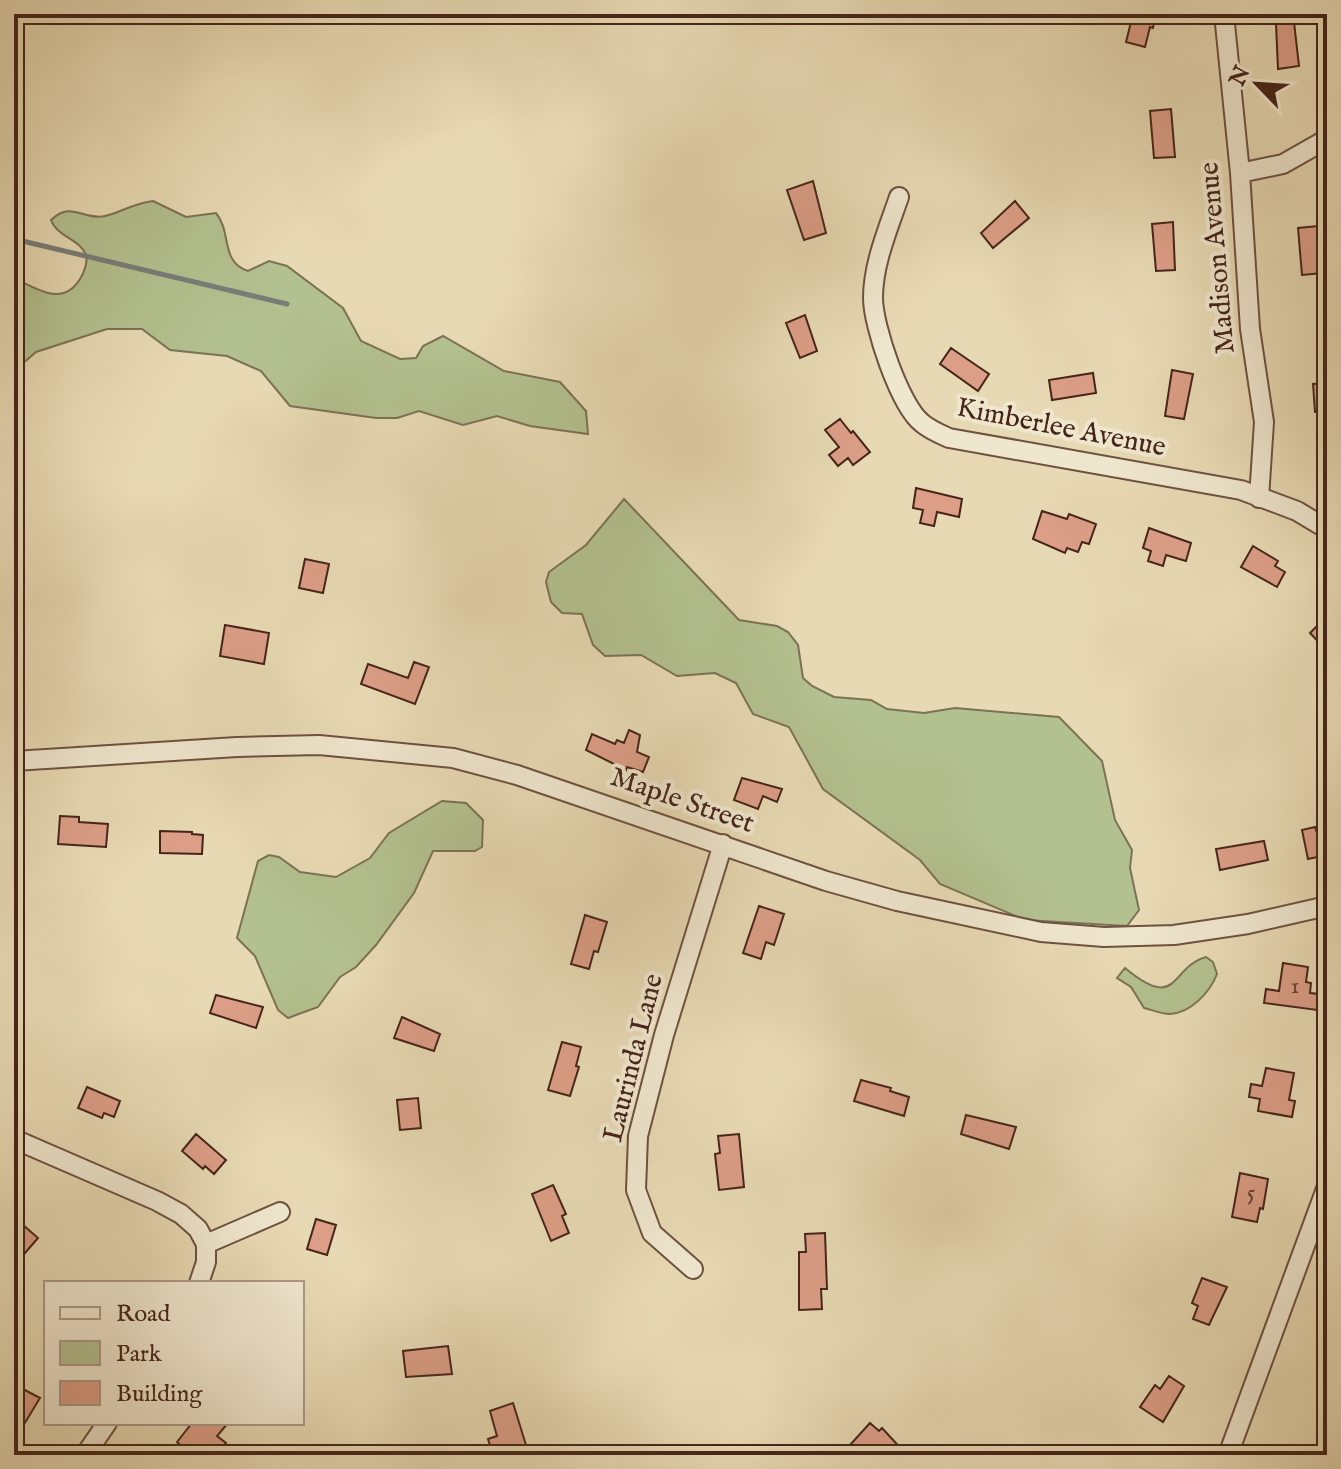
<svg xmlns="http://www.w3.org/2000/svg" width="1341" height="1469" font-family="'IM FELL English',serif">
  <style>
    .green { fill: #b3c08f; stroke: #7c7254; stroke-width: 2 }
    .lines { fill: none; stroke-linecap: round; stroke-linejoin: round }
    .stream { stroke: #797d78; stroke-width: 5 }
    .building { fill: #dc9e87; stroke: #462519; stroke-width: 2 }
    .minor-casing { stroke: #6e5240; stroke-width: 22 }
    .minor { stroke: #efe6ce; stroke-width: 18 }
    .labels { text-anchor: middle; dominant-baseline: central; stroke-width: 8; stroke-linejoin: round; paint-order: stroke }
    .number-label { font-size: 24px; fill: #6c4334 }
    .street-label { font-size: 28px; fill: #462519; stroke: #efe6ce }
  </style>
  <rect width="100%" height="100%" fill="#e7d9b3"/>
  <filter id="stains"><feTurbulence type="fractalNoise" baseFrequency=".0025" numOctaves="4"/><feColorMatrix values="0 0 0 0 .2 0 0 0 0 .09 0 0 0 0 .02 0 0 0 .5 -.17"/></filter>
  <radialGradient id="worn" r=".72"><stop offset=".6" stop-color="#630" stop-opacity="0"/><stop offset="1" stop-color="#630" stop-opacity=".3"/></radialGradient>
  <path class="green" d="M 153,201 L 186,217 L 216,213 C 232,232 220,262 248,271 L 269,261 L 287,266 L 343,308 L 361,341 L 400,359 L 416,358 L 423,346 L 443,336 L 504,371 L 560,382 L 586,411 L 588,434 L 530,426 L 497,416 L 463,425 L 419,411 L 397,418 L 376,418 L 290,406 L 261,371 L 227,356 L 170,350 L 142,329 L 107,329 L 36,352 L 14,371 L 14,278 C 37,289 63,307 80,279 C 84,273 88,262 86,255 C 80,239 57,237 51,220 C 72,200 83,221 105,216 C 122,212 134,203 153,201 Z
    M 624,499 L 739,620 L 777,626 L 788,632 L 798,645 L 803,678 L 812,686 L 834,697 L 871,700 L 887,709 L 924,713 L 955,708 L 1059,717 L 1102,761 L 1115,820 L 1132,850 L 1130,868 L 1139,910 L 1127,926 L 1025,920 L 940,884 L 920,860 L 823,789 L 789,727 L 753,714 L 736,683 L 715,673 L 677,676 L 641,655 L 605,656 L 593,645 L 582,614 L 562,613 L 551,602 L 546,582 L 549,572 L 586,545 Z
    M 442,801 L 466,803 L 483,820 L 482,847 L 475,851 L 433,851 L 414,893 L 376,945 L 356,967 L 340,977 L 318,1007 L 288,1018 L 278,1010 L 255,956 L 237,938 L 258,861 L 269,855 L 279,857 L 300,872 L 336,877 L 370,858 L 389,833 Z
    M 1206,957 L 1213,962 L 1217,974 C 1210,992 1191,1013 1170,1014 C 1162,1014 1152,1010 1144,1008 L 1131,987 L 1117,978 L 1125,968 C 1179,1013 1170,967 1206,957 Z"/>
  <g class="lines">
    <path class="stream" d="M 14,239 L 287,304"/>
  </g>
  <path class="building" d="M 1116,14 L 1156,14 L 1153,28 L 1150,27 L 1145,47 L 1126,42 L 1131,22 L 1115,18 Z
    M 1294,22 L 1299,66 L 1278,69 L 1276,24 Z
    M 1171,109 L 1175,157 L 1154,158 L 1150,111 Z
    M 813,181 L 826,233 L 804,240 L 787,190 Z
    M 1015,201 L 1029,218 L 993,248 L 981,233 Z
    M 1173,222 L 1175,270 L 1156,271 L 1152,224 Z
    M 1318,226 L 1323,273 L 1302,275 L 1298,228 Z
    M 805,315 L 817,351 L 800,358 L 786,323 Z
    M 951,348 L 989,374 L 978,391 L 940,364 Z
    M 1172,370 L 1193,374 L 1184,419 L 1165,416 Z
    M 1093,373 L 1096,393 L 1052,400 L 1049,380 Z
    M 1327,383 L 1327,411 L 1315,412 L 1313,384 Z
    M 840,419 L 851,433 L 853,431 L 870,452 L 853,465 L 848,458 L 838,466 L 829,455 L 839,447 L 825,430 Z
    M 916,488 L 962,499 L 959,517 L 937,512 L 934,526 L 920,523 L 923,510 L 913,508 Z
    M 1042,511 L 1067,519 L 1069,514 L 1096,524 L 1089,544 L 1082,542 L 1078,552 L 1067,548 L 1065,553 L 1033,539 Z
    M 1149,528 L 1191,543 L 1186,561 L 1166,555 L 1163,566 L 1148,561 L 1151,551 L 1143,548 Z
    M 1253,546 L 1278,561 L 1275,566 L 1285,572 L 1277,587 L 1241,567 Z
    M 305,559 L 329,564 L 323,593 L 299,588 Z
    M 1327,616 L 1327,651 L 1310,633 Z
    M 225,625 L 269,633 L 264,664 L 220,656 Z
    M 414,662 L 429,667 L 415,704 L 361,684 L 368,664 L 408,678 Z
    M 629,730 L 640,735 L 637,752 L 649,757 L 643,772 L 627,767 L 626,770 L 586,750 L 592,734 L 615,744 L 617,740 L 624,743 Z
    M 742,778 L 782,789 L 777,802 L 763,796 L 758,809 L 734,800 Z
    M 60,816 L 79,817 L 79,822 L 108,824 L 106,847 L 58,844 Z
    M 1315,827 L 1317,833 L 1327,831 L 1327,855 L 1308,859 L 1302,830 Z
    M 160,831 L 192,832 L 192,834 L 203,835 L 202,854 L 160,853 Z
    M 1264,841 L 1268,860 L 1220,870 L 1216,849 Z
    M 759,906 L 784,914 L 774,945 L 766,942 L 761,959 L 743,953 Z
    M 585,915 L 607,922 L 598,952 L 594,951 L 589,969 L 571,964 Z
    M 1283,963 L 1308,967 L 1306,982 L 1311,983 L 1310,993 L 1319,994 L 1317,1010 L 1264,1003 L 1266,989 L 1279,991 Z
    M 216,995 L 263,1007 L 256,1028 L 210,1013 Z
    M 402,1017 L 440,1034 L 434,1051 L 394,1038 Z
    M 562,1042 L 581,1047 L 576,1066 L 579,1067 L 570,1096 L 548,1090 Z
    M 1266,1068 L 1294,1073 L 1289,1100 L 1295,1101 L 1292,1117 L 1258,1111 L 1260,1099 L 1249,1097 L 1251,1084 L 1262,1086 Z
    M 861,1080 L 891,1088 L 890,1091 L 909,1097 L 904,1116 L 854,1101 Z
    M 87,1087 L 120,1101 L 114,1117 L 104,1113 L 102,1118 L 78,1108 Z
    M 418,1098 L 421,1128 L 400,1130 L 397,1100 Z
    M 966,1115 L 1016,1127 L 1009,1149 L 961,1134 Z
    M 196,1134 L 226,1160 L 214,1174 L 205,1166 L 203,1169 L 182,1151 Z
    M 739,1134 L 744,1187 L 719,1190 L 715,1154 L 720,1153 L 718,1136 Z
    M 1240,1173 L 1268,1179 L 1263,1209 L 1260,1208 L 1257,1222 L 1232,1217 Z
    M 553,1185 L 566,1214 L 562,1216 L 569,1233 L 551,1241 L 532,1194 Z
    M 14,1217 L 38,1238 L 25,1253 L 14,1244 Z
    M 316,1219 L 336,1225 L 327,1255 L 307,1249 Z
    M 825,1233 L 827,1289 L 821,1289 L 822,1309 L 799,1310 L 799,1252 L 806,1252 L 805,1234 Z
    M 1202,1278 L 1227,1287 L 1209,1325 L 1193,1319 L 1198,1306 L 1192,1303 Z
    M 448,1346 L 452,1374 L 406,1377 L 403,1351 Z
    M 1169,1376 L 1184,1386 L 1163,1422 L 1140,1407 L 1155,1385 L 1160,1389 Z
    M 21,1388 L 40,1398 L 14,1441 L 14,1400 Z
    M 513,1403 L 526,1445 L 493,1455 L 488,1439 L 497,1436 L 490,1411 Z
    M 192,1423 L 228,1423 L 217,1436 L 226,1443 L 216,1455 L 192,1455 L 177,1442 Z
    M 870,1423 L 879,1431 L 882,1428 L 907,1455 L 860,1455 L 850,1445 Z"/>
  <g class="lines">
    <g class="minor-casing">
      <path id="minor" d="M 1224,14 L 1240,173 L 1250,329 L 1264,422 L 1259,498
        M 1240,173 L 1283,164 L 1327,139
        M 899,197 C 888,229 873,264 873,298 C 873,326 900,406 922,423 C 930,430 940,434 949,438 L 1241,490 L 1297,511 L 1327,529
        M 14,761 L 237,747 L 319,745 L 453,758 L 517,775 L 826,881 L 897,901 L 1041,932 L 1104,937 L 1174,935 L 1248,924 L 1327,906
        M 14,1139 L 157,1201 L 181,1214 L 198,1229 L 206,1244
        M 693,1269 L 652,1233 L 636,1190 L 638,1136 L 664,1035 L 723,844
        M 199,1283 L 206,1262 L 206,1244 L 280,1212
        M 85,1455 L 107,1423
        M 1228,1455 L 1327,1186"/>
    </g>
    <use href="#minor" class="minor"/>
  </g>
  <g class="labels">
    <g class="number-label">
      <text x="1295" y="986">1</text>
      <text x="1251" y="1193">5</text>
    </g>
    <g class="street-label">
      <text transform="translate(1218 258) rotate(-95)">Madison Avenue</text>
      <text transform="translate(1061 428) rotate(11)">Kimberlee Avenue</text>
      <text transform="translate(682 801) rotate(19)">Maple Street</text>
      <text transform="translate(634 1058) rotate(-76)">Laurinda Lane</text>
    </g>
  </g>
  <rect width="1341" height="1469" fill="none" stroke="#e7d9b3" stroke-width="48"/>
  <rect x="16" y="16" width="1309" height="1437" fill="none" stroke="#462519" stroke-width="4"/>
  <rect x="24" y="24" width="1293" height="1421" fill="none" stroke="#462519" stroke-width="2"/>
  <rect x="44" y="1281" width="260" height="144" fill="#efe6ce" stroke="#ab9986" stroke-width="2"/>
  <rect x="60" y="1307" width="40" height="12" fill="#efe6ce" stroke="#ab9986" stroke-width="2"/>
  <text x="116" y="1321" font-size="24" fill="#462519">Road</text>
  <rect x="60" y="1341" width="40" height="24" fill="#b3c08f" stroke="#ab9986" stroke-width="2"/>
  <text x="116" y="1361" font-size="24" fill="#462519">Park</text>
  <rect x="60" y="1381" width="40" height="24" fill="#dc9e87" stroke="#ab9986" stroke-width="2"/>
  <text x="116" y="1401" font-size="24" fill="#462519">Building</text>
  <g transform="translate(1257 84) rotate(295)" stroke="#efe6ce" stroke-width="6" paint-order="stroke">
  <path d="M0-6L14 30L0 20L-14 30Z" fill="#462519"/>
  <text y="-12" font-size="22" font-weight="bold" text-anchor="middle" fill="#462519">N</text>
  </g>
  <rect width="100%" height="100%" filter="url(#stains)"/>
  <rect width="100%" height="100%" fill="url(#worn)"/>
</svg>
